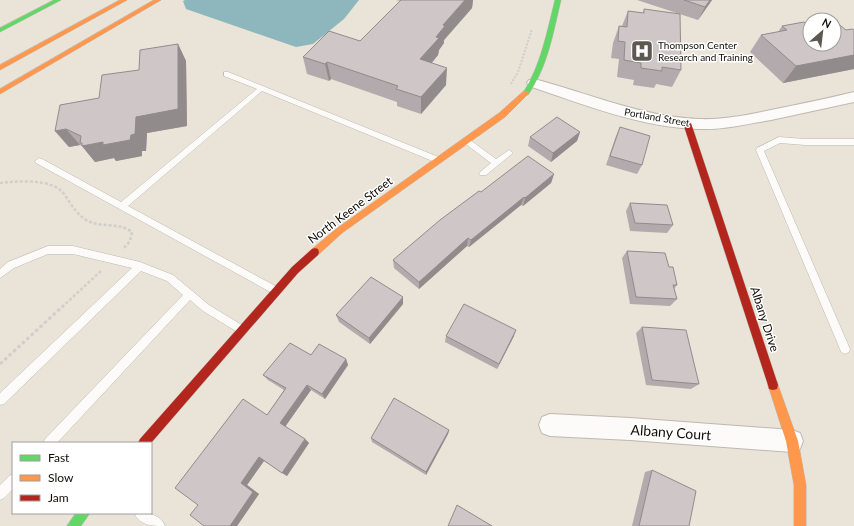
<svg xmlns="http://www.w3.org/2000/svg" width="854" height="526" font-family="Lato,sans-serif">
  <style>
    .water { fill: #8eb7bd }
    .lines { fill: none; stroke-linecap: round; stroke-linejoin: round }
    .lane-casing { stroke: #bdb9b0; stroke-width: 1 }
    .street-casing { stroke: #bdb9b0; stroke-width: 2 }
    .fast-casing { stroke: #bdb9b0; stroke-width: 1 }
    .slow-casing { stroke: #bdb9b0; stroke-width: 1 }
    .jam-casing { stroke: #bdb9b0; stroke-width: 1 }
    .path-far2 { stroke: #d0cfcb; stroke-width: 2; stroke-dasharray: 2 1.5; stroke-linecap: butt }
    .path-far1 { stroke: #d0cfcb; stroke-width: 2.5; stroke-dasharray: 3 2; stroke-linecap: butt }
    .path { stroke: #d0cfcb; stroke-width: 3; stroke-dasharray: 3.5 2.5; stroke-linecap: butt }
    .lane { fill: #fcfbf9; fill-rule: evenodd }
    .street { fill: #fcfbf9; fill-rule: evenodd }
    .fast { fill: #63d668; fill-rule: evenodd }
    .slow { fill: #ff974d; fill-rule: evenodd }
    .jam { fill: #b3261e; fill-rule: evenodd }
    .wall { fill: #b2aaac }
    .shaded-wall { fill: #918b8c }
    .building { fill: #cfc6c8; stroke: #918b8c }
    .labels { text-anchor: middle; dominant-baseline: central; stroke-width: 3; stroke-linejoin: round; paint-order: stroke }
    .far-poi-label { font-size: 10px; fill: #110d06; stroke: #fff; text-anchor: start }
    .far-street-label { font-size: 10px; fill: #110d06; stroke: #fff }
    .street-label { font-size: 12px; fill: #110d06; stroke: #fff }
    .near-street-label { font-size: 14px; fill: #110d06; stroke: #fff }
  </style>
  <rect width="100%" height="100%" fill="#e9e3d8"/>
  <path class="water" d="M 185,0 L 359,0 L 344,19 L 313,44 L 296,47 L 186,9 L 183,1 Z"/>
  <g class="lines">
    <g class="lane-casing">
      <path id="lane" d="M 224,72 L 228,72 L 441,158 L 442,160 L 438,163 L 435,162 L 262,91 L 128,206 L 279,288 L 281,291 L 279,294 L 276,295 L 36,163 L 35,161 L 39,158 L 42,159 L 121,202 L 257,89 L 224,76 Z
        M 466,137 L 496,159 L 509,150 L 513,153 L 486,175 L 480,175 L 479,173 L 491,163 L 463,142 L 462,140 Z
        M 779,137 L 805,139 L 854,139 L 854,145 L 805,145 L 780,143 L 764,151 L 850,349 L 849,352 L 845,354 L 841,352 L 840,349 L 756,150 L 757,148 Z
        M 48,246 L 73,246 L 140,262 L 173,275 L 209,305 L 245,327 L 247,330 L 245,333 L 242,335 L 239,333 L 203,311 L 190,300 L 57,443 L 43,443 L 45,439 L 183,295 L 167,281 L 141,271 L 4,404 L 0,405 L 0,393 L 132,268 L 73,254 L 48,254 L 14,268 L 0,278 L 0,269 L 8,262 Z
        M 13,474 L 13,489 L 4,498 L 0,500 L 0,485 L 9,476 Z
        M 134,513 C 146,513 160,513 165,526 C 153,526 140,526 134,513 Z"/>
    </g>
    <g class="street-casing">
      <path id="street" d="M 534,79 C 588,93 642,117 699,119 C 723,120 747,115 771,110 C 799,104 826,99 854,92 L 854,102 C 826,108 799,114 771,120 C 747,124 723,130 699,129 C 643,128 582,104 529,86 L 527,83 L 529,80 Z
        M 550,414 L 630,418 L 792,430 L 800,433 L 803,441 L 800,449 L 792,452 L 630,440 L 550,436 L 542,433 L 539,425 L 542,417 Z"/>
    </g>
    <g class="fast-casing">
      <path id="fast" d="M 54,0 L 61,0 L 0,32 L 0,28 Z
        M 555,0 L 561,0 C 553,33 548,66 528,95 L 524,95 L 523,93 C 541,65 547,32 555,0 Z
        M 76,513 L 90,513 L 81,526 L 67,526 Z"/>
    </g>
    <g class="slow-casing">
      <path id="slow" d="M 120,0 L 127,0 L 0,70 L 0,65 Z
        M 154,0 L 161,0 L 0,94 L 0,89 Z
        M 524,91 L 528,91 L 529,93 L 505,117 L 342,233 L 318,255 L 312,255 L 311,252 L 312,249 L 336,229 L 499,113 Z
        M 773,380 L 777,381 L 778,385 L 798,441 L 806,485 L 806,526 L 794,526 L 794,485 L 786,441 L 768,385 L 769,381 Z"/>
    </g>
    <g class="jam-casing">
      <path id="jam" d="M 687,120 L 691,123 L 778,385 L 777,389 L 773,390 L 769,389 L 768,385 L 683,123 Z
        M 315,248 L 318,249 L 319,252 L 318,255 L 298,273 L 151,443 L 138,443 L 140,439 L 292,267 L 312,249 Z"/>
    </g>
    <path class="path-far2" d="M 511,84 L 518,72 L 532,29"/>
    <path class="path-far1" d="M 0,183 C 18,181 52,178 64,194 C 71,204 77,215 88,221 C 102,228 119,222 132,232 L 130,241 L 123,249
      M 62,307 L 102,270"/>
    <path class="path" d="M 0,364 L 63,306"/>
    <use href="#lane" class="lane"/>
    <use href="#street" class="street"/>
    <use href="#fast" class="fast"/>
    <use href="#slow" class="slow"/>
    <use href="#jam" class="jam"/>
  </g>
  <path class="wall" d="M 396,0 L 473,0 L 472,8 L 444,40 L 444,43 L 439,50 L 438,55 L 432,63 L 446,85 L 421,114 L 397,106 L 397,102 L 331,79 L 329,81 L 307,74 L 303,57 L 360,41 L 400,1 Z
    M 637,0 L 712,0 L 698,20 Z
    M 644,9 L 681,70 L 672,87 L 656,84 L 654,88 L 633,85 L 634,80 L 617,77 L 619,59 L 611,58 L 613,43 L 619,26 L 622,26 L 628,11 L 643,13 Z
    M 782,26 L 809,26 L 846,30 L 854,30 L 854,69 L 783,83 L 750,52 L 761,35 L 778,32 Z
    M 178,44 L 186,61 L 187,126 L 147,133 L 146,151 L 142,151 L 142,156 L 116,161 L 114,158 L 95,162 L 82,146 L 80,145 L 69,147 L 55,131 L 139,70 Z
    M 620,127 L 642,165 L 637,174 L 606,165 L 616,136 Z
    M 580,132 L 577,141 L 551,162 L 528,146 L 530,137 Z
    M 554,174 L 551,183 L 523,206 L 521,205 L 469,247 L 467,246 L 419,289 L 394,268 L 393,260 L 481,192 Z
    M 630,203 L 673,225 L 667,233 L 630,231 L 626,211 Z
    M 627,251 L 669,267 L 677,285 L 674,289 L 677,299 L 670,306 L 630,304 L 622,258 Z
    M 403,304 L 370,344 L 339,322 L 336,315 Z
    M 642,327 L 699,384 L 691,389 L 646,385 L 636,333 Z
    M 446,336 L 514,336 L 497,369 L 445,342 Z
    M 346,359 L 348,365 L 325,399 L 311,390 L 285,426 L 305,439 L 309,443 L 287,476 L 264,461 L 247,485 L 259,494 L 237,526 L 204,526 L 267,415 L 284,390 L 268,380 L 263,375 Z
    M 449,430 L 448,434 L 426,475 L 372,442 L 371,438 Z
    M 652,470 L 689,526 L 632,526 L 645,472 Z"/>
  <path class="shaded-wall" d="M 465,0 L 473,0 L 472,8 L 444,40 L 444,43 L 439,50 L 438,55 L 420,76 L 420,59 L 443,25 Z
    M 710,0 L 712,0 L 698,20 L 705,7 Z
    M 178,44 L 186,61 L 187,126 L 147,133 L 146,151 L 142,151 L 142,156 L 116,161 L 114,158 L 95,162 L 82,146 L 131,135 L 136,117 Z
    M 854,50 L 854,69 L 783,83 L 796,66 Z
    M 327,62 L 331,79 L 329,81 L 325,64 Z
    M 447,68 L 446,85 L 421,114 L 421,97 Z
    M 66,129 L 80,145 L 69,147 L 55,131 Z
    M 580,132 L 577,141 L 551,162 L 553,153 Z
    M 554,174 L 551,183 L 523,206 L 525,198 Z
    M 524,197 L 521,205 L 469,247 L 471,240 Z
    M 468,238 L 467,246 L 419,289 L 419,282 Z
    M 403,297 L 403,304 L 370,344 L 369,338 Z
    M 516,330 L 514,336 L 497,369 L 499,364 Z
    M 346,359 L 348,365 L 325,399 L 322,394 Z
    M 307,385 L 311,390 L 285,427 L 280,423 Z
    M 449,430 L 448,434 L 426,475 L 426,472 Z
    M 305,439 L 309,443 L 287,476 L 282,473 Z
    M 259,457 L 264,461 L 247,485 L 259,494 L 237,526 L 230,526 L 241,483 Z"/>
  <path class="building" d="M 401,0 L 465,0 L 443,25 L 445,26 L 436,37 L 439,38 L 420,59 L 447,68 L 421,97 L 396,89 L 398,86 L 327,62 L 325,64 L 303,57 L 329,31 L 360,41 Z
    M 684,0 L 710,0 L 705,7 Z
    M 644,9 L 680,14 L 681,70 L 662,67 L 662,71 L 641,68 L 641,63 L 624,60 L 625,42 L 618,41 L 619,26 L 627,27 L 628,11 L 644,13 Z
    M 834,21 L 835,21 L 846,30 L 852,29 L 854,30 L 854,55 L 796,66 L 761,35 L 787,30 L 782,26 L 804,22 L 809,26 L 810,26 L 810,44 L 834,44 Z
    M 178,44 L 178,109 L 136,117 L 135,134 L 131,135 L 130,140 L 103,145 L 103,142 L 82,146 L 82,143 L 80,143 L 81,136 L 66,129 L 55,131 L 60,105 L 99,98 L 102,75 L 139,70 L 140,50 Z
    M 557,117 L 580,132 L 553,153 L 530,137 Z
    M 620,127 L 650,136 L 642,165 L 610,156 Z
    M 528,156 L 554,174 L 525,198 L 524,197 L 471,240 L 468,238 L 419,282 L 393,260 L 440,220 L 479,191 L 481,192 Z
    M 630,203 L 667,205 L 673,225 L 635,223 Z
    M 627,251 L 665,253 L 669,267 L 673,267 L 677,285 L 673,285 L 677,299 L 636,297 Z
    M 371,277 L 403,297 L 369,338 L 336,315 Z
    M 464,304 L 516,330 L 499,364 L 446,336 Z
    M 642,327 L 686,330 L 699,384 L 652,380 Z
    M 290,343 L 311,355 L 319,344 L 346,359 L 322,394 L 307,385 L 280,423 L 305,439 L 282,473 L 259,457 L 241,483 L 253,492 L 230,526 L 204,526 L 190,515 L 198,505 L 175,488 L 243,399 L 267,415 L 286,388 L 263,375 Z
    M 394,398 L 449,430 L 426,472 L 371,438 Z
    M 652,470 L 696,491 L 689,526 L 639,526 Z
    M 457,505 L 492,526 L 448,526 Z"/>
  <defs>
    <g id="hospital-square" transform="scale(1.15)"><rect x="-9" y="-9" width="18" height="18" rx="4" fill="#5d5850" stroke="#fff"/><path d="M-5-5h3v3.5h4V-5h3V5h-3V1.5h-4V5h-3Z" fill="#fff"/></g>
  </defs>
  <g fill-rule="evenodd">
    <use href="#hospital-square" x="642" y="51"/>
  </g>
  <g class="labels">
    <g class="far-poi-label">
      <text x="658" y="45">Thompson Center<tspan x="658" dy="12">Research and Training</tspan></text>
    </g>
    <g class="far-street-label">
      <text transform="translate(657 117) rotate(10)">Portland Street</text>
    </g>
    <g class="street-label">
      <text transform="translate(350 210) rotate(-37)">North Keene Street</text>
      <text transform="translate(765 319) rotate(72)">Albany Drive</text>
    </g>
    <g class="near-street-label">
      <text transform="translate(671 432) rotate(4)">Albany Court</text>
    </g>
  </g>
  <rect x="12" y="442" width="140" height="72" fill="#ffffff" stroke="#a09e9b"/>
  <rect x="20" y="455" width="20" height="6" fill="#63d668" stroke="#a09e9b"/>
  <text x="48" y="462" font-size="12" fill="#110d06">Fast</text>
  <rect x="20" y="475" width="20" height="6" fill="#ff974d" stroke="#a09e9b"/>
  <text x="48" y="482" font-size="12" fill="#110d06">Slow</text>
  <rect x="20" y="495" width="20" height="6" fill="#b3261e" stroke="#a09e9b"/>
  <text x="48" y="502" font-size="12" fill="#110d06">Jam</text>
  <g transform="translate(822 32) rotate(28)"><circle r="19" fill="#ffffff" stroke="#a09e9b"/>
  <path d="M0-3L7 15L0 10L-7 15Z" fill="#5d5850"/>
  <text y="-6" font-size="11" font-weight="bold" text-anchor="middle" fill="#110d06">N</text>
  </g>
</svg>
